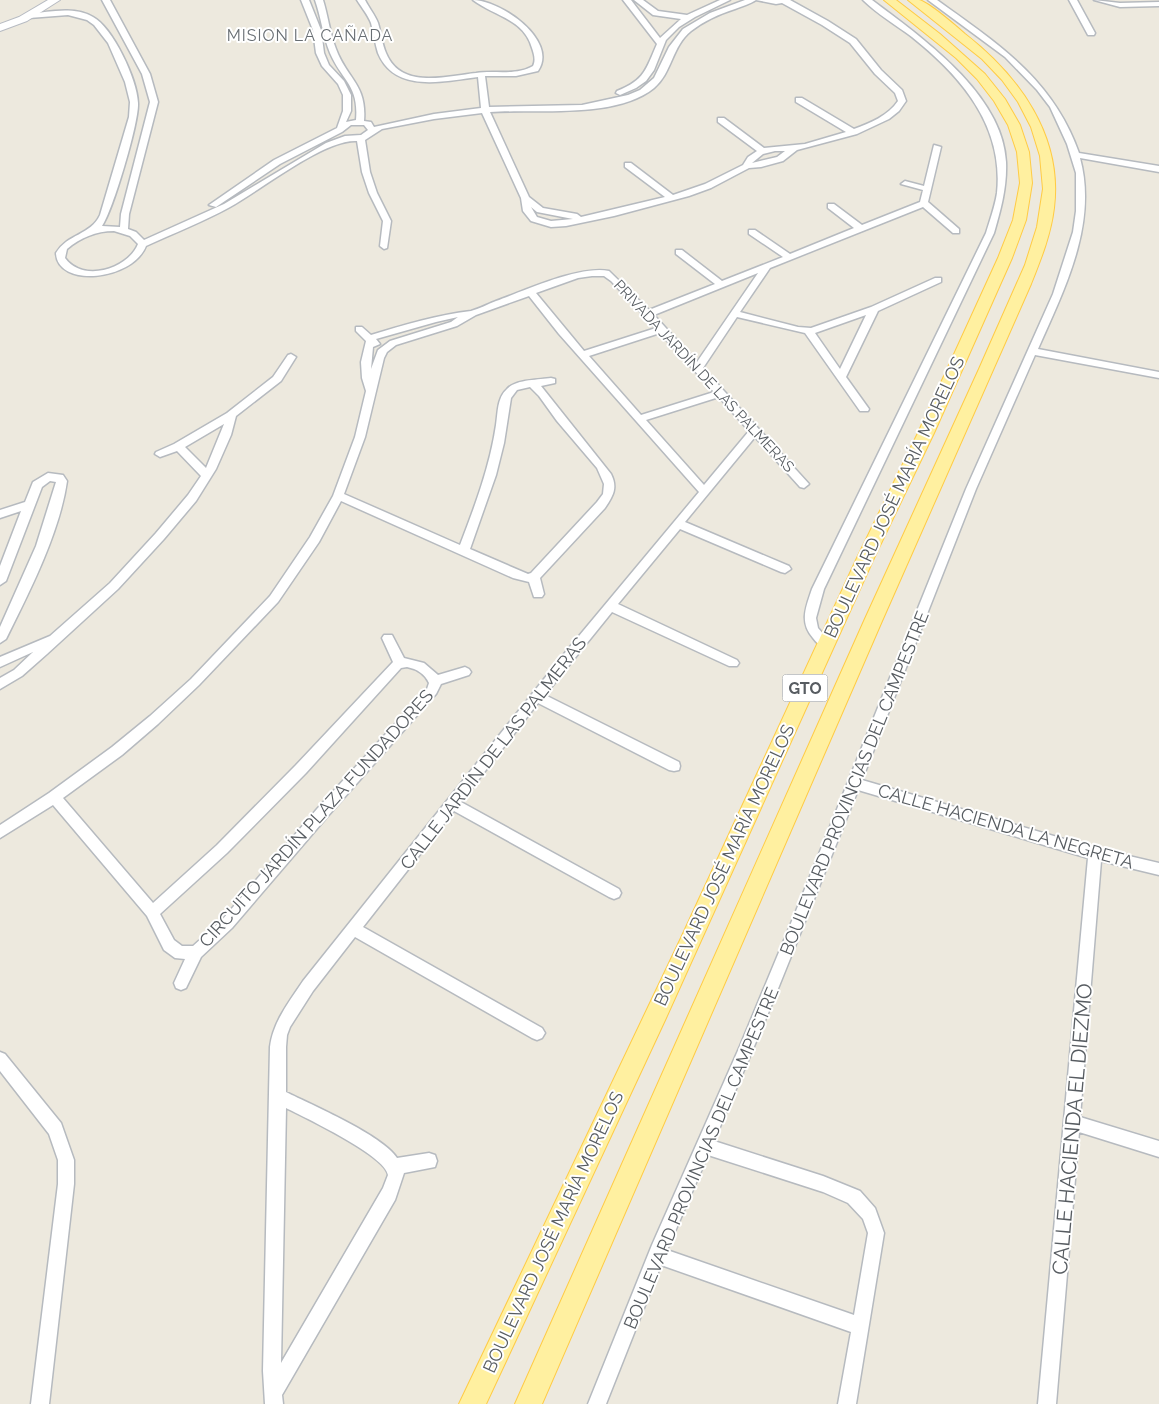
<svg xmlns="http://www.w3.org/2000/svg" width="1159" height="1404" font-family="Raleway,sans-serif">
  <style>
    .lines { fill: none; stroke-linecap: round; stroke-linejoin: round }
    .street-casing { stroke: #b6babf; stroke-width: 3 }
    .secondary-casing { stroke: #b7bbc2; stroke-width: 2 }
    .primary-casing { stroke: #ffcb44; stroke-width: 2 }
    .street { fill: #fff; fill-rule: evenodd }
    .secondary { fill: #fff; fill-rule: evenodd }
    .primary { fill: #fff0a0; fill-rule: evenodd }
    .labels { text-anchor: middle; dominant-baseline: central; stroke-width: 4; stroke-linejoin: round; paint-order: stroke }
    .far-street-label { font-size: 15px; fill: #575c61; stroke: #fff }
    .far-quarter-label { font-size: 16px; letter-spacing: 1px; fill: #686e73; stroke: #fff }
    .shield { fill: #fff; stroke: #898d90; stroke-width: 1 }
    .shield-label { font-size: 16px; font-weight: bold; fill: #575c61 }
    .street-label { font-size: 18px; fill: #575c61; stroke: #fff }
    .near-street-label { font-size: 21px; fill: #575c61; stroke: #fff }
  </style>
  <rect width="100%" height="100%" fill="#ede9de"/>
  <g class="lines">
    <g class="street-casing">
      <path id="street" d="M 102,0 L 110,0 L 150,74 L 158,102 L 129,214 L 128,229 L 136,232 L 144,240 L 224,204 L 326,143 L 345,136 L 361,135 L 368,130 L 364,125 L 351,125 L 342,132 L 280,164 L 216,207 L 209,205 L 274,160 L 337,128 L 343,111 L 343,95 L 338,84 L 322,66 L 316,53 L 313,30 L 301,0 L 309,0 L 321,30 L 324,53 L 329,65 L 344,81 L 351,95 L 351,111 L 346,122 L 356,120 C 359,85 342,81 330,53 C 323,36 321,17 315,0 L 323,0 C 328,16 330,34 336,49 C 347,79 367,84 364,121 L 371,122 L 374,127 L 434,114 L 481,108 L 478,77 C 444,81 395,94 378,53 C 375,44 374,33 371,23 C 368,15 362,8 357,0 L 365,0 C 369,8 375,15 378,23 C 381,33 382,44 386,53 C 401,90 447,76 476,73 C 494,70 516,76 533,66 C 536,60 534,54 532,48 C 524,19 494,16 473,0 C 500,0 559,40 538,71 L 516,76 L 485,76 L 489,107 L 582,105 L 628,95 L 640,90 L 654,78 L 669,47 L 683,29 L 710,13 L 745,0 L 790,0 L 828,21 L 856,39 L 881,70 L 902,90 L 906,101 L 899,111 L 889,119 L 857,134 L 797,150 L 783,161 L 761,167 L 749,168 L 711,188 L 689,196 L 614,216 L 566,226 L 551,227 L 531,221 L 523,211 L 521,198 L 482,113 L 434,119 L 382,129 L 365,140 L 370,172 L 377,193 L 391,221 L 387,248 L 384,249 L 380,246 L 383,221 L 369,193 L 362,172 L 357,141 C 324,139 261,190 230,207 C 203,222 174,233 146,246 C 132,281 57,288 56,253 C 67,234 91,235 100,215 L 129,117 L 130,102 L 125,82 L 108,43 L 94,25 L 87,20 L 68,15 L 29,18 L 25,16 L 29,14 C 49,12 74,6 93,17 C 113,28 137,79 138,103 C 139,122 113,210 102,226 L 120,227 L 121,214 L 150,102 L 142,74 ZM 756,0 L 776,4 L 782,3 L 822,25 L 850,43 L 875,74 L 895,93 L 898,101 C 888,116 870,123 854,129 L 802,98 L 796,98 L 796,102 L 846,132 L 805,144 L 764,148 L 724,118 L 718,118 L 718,122 L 757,151 L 748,157 L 743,165 L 705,184 L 673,195 L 631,163 L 625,163 L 625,167 L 665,197 L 581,217 L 577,214 L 543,208 L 529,197 L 490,112 C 536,109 616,119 654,88 C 672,73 672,46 691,31 C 704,21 719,14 735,9 C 742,6 750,4 756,0 ZM 775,151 L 785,151 L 777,157 L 752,163 L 763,154 ZM 531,207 L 537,212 L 573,219 L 551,221 L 537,217 ZM 114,231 L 130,236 L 138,244 C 128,269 83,283 65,258 L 67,249 C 80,238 96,231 114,231 Z
        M 623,0 L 631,0 L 660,38 L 681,19 L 653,15 L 634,0 L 643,0 L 658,11 L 687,15 L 720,0 L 730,0 L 695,17 L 679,27 L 666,40 L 654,70 L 646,81 L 636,88 L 620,95 L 616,93 L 617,91 C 645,80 646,69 657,44 Z
        M 863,0 L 872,0 C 921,37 1003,94 1006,162 C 1007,187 1001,209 994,233 L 824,589 L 816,618 L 818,628 L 831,643 L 825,648 C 820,646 816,642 813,638 C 799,622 806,607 812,589 L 986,233 C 990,220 995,206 997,193 C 1004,126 961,76 912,37 C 896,25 877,14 863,0 Z
        M 928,0 L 937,0 C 997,43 1053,79 1079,153 L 1159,166 L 1159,172 L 1080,158 C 1098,224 1064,290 1038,349 L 1159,372 L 1159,378 L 1035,355 L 976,489 L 862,780 L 1095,848 L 1159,863 L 1159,875 L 1101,861 L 1080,1117 L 1159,1141 L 1159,1157 L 1079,1132 L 1056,1404 L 1038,1404 L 1088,858 L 858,790 L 769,1011 L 714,1141 L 823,1176 L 860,1191 L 875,1208 L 884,1233 L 856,1404 L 838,1404 L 851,1332 L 661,1265 L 606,1404 L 588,1404 L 652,1245 L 740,1046 L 794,916 L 966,489 L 1053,294 L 1073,232 L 1076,211 L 1076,173 L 1067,144 L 1050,107 L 1037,90 L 1005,57 ZM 708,1155 L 823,1192 L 848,1203 L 863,1219 L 868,1233 L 854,1315 L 667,1250 Z
        M 1069,0 L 1077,0 L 1095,33 L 1094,35 L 1088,35 Z
        M 1094,0 L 1120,3 L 1159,2 L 1159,6 L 1120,7 Z
        M 934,145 L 941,147 L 928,202 L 959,229 L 959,233 L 953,233 L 923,207 L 770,268 L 740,312 L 798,327 L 811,328 L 871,307 L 935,278 L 941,278 L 941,282 L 878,311 L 846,377 L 869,409 L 868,411 L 860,411 L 805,333 L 737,317 L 703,368 L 809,484 L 804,488 L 800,487 L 755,437 L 685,522 L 789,566 L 791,569 L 785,573 L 781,572 L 680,529 L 618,604 L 737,660 L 739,663 L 737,666 L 729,666 L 612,612 L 545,695 L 679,762 L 680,766 L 679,770 L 674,771 L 669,770 L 538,703 L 461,802 L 619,889 L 621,893 L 619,897 L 614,899 L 609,897 L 454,811 L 363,927 L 542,1028 L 545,1033 L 542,1038 L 537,1040 L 532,1038 L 355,937 L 313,991 L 290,1027 L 287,1035 L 286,1047 L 286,1092 C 312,1105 382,1135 397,1158 L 429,1153 L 435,1155 L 437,1161 L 435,1167 L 404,1173 L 395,1200 L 282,1395 L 283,1404 L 265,1404 L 263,1371 L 270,1047 C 273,1022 289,1002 303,981 L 564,654 L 699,492 L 559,334 L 529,296 L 476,315 L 457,326 L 396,345 L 387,352 L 384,358 L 365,437 L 344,494 L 460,545 C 475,506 490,466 496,425 C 498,412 497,398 507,389 C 516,379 539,380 551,378 L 555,379 L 555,383 L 541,386 L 611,474 C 618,488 613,496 605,508 L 540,578 L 544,594 L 542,597 L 534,597 L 529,582 L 513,578 L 341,501 L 319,542 L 278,602 L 199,685 L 158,724 L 122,755 L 63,798 L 153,903 L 217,845 L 296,765 L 393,662 L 382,638 L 384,635 L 392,635 L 404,658 L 424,663 L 438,675 L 465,667 L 469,669 L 471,672 L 469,675 L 441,684 L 436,694 L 327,817 L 232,928 L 201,957 L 186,988 L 181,990 L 176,988 L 174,983 L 185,959 L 175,958 L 164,950 L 147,916 L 53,805 L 0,838 L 0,825 L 49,793 L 112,747 L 150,716 L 191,679 L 270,596 L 310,537 L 333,496 L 355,437 L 366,391 L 362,378 L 361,362 L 366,341 L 356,331 L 356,327 L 362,327 L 371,335 C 404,325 437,315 471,311 C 479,309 488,304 496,301 C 524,291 580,265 609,271 L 649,310 L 715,284 L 676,254 L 676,250 L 682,250 L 722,281 L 783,257 L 749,234 L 749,230 L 755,230 L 790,254 L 854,228 L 828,208 L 828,204 L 834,204 L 862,225 L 920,202 L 923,190 L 901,184 L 905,181 L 924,186 ZM 758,273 L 697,362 L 654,315 ZM 592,276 L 604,276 L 611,281 L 656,328 L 584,351 L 536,293 L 578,278 ZM 866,315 L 840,369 L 815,333 ZM 458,317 L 451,322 L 390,341 L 378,350 L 371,369 L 373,347 L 380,344 L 376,339 L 436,322 ZM 660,333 L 714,392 L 641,415 L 589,356 ZM 530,387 L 539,396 L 557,421 L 597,468 L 604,484 L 603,494 L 597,502 L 531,573 L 528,574 L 470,549 L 496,475 L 504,443 L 511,398 L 517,390 ZM 719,397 L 749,431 L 704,485 L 646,420 ZM 407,667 C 417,669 425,674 429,683 L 427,689 L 317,809 L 222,920 L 193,946 L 182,946 L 174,940 L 160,914 L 227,853 L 306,773 L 401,668 ZM 286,1108 C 304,1117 386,1156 388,1175 L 383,1188 L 281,1363 Z
        M 291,354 L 296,357 L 281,381 L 236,416 L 231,435 L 216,469 L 196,501 L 164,539 L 118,589 L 47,654 L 22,676 L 0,689 L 0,678 L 14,670 L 33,652 L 0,667 L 0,657 L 50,636 L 110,583 L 156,533 L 188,495 L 201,476 L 177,451 L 160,457 L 155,454 L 156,452 L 174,444 L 227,413 L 273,377 L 288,355 ZM 224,424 L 206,468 L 185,447 Z
        M 48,473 L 63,475 L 67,481 C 60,532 29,593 6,639 L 0,643 L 0,627 L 36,546 L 56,482 L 50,481 L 42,487 L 6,581 L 0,585 L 0,566 L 21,511 L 0,518 L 0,510 L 25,502 L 33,482 Z
        M 0,1052 L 5,1054 L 61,1123 L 74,1160 L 74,1184 L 49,1404 L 31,1404 L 58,1184 L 58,1160 L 49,1134 L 0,1071 Z"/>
    </g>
    <g class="secondary-casing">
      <path id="secondary" d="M 48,0 L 60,0 L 27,21 L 0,31 L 0,24 L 19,17 Z"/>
    </g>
    <g class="primary-casing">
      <path id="primary" d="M 884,0 L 896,0 L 940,34 L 985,74 L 1005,99 L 1020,125 L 1029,152 L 1032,183 L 1026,220 L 1012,258 L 934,433 L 874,558 L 666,1018 L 486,1404 L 459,1404 L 681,938 L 857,558 L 918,433 L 998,258 L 1013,220 L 1020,183 L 1017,152 L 1008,125 L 994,101 L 977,79 L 956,58 Z
        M 908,0 C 911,0 916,0 919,0 C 928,2 956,26 965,34 C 1019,76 1063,136 1054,208 C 1051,234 1041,259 1031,284 L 882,621 L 542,1404 L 515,1404 L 864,621 L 979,369 L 1025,265 L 1037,227 L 1043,189 L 1040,156 L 1031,127 L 1018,102 L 1002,80 L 982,59 Z"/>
    </g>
    <use href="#street" class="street"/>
    <use href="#secondary" class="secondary"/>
    <use href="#primary" class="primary"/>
  </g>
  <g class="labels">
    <g class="far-street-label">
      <text transform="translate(704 376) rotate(47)">PRIVADA JARDÍN DE LAS PALMERAS</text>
    </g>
    <g class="far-quarter-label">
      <text x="310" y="35">MISION LA CAÑADA</text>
    </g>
    <rect class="shield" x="782.5" y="674.5" width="45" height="27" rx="4"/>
    <g class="shield-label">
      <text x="805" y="688">GTO</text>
    </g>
    <g class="street-label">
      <text transform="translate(894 497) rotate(-65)">BOULEVARD JOSÉ MARÍA MORELOS</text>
      <text transform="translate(493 753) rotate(-52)">CALLE JARDÍN DE LAS PALMERAS</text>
      <text transform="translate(854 783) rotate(-68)">BOULEVARD PROVINCIAS DEL CAMPESTRE</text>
      <text transform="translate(316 818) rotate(-48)">CIRCUITO JARDÍN PLAZA FUNDADORES</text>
      <text transform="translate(1006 826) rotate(16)">CALLE HACIENDA LA NEGRETA</text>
      <text transform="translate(724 865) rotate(-65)">BOULEVARD JOSÉ MARÍA MORELOS</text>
      <text transform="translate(701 1158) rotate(-67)">BOULEVARD PROVINCIAS DEL CAMPESTRE</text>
      <text transform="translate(553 1232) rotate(-65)">BOULEVARD JOSÉ MARÍA MORELOS</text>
    </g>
    <g class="near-street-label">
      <text transform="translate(1072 1129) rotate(-85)">CALLE HACIENDA EL DIEZMO</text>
    </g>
  </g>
</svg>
